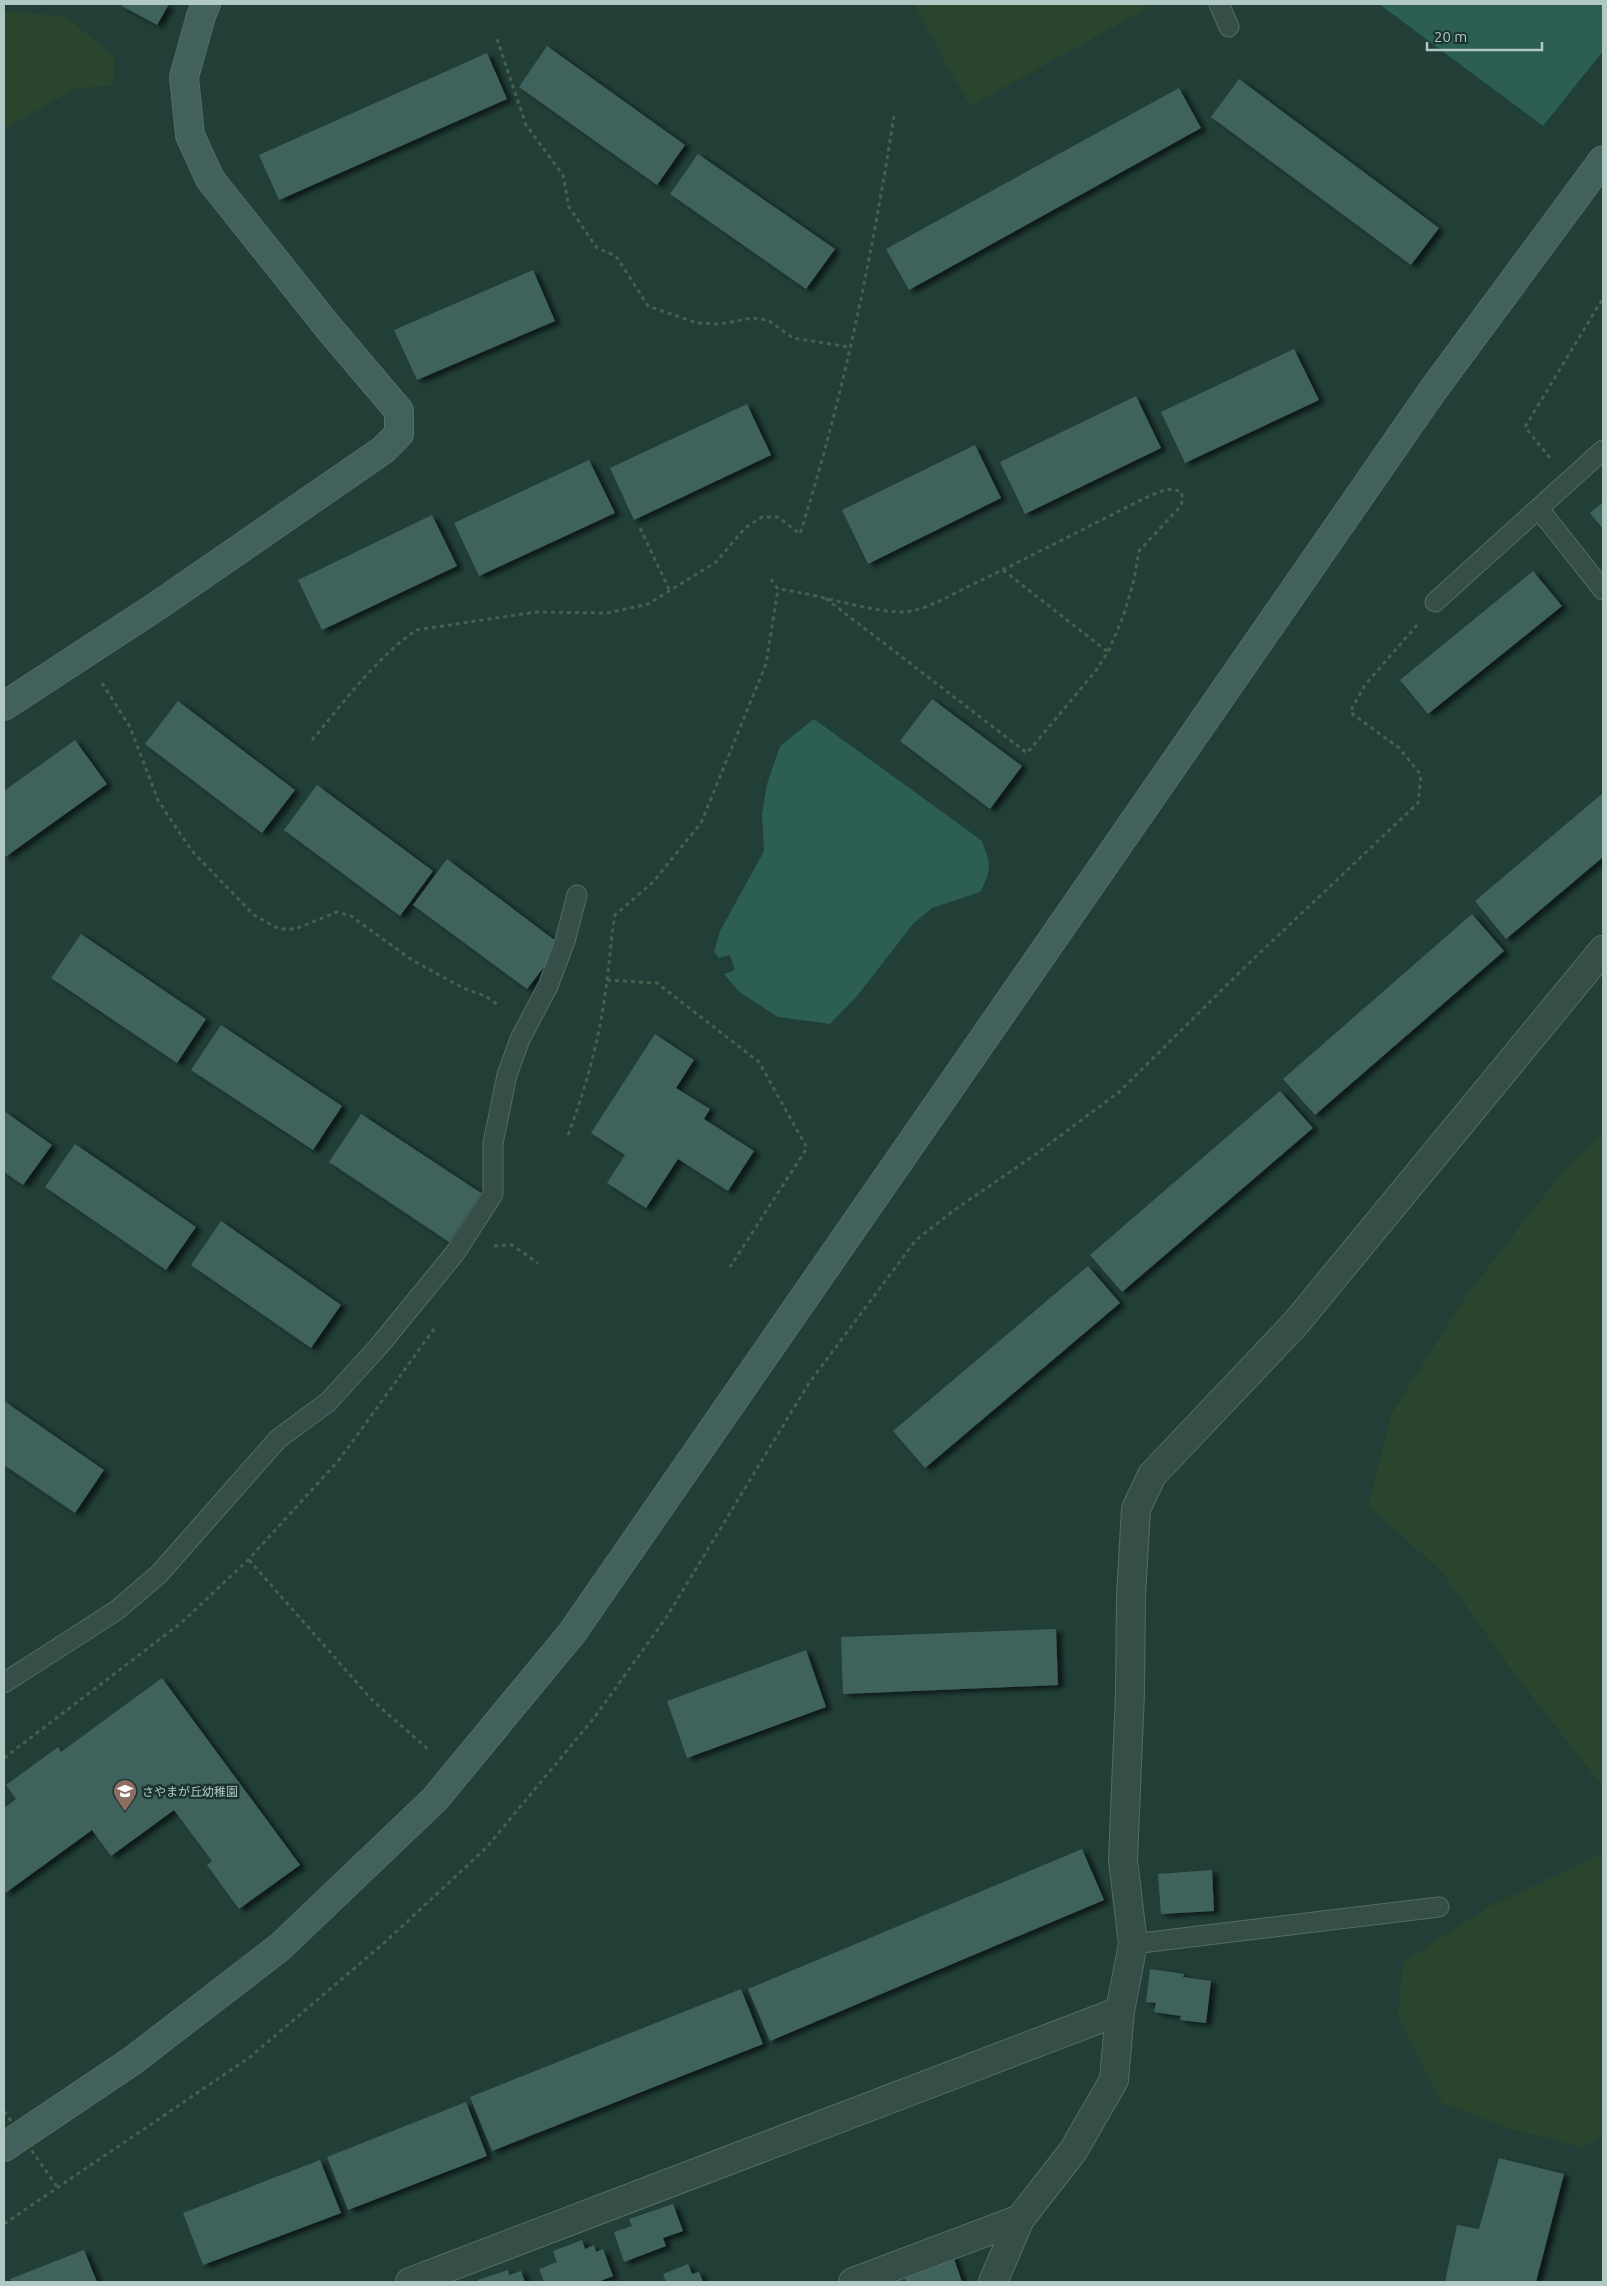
<svg xmlns="http://www.w3.org/2000/svg" width="1607" height="2286" font-family="Ubuntu,'Noto Sans JP',sans-serif">
  <style>
    .green { fill: #29452e }
    .water { fill: #2c5e52 }
    .building { fill: #41625b; filter: url(#shadow) }
    .lines { fill: none; stroke-linecap: round; stroke-linejoin: round }
    .lane-casing { stroke: #536c66; stroke-width: 21 }
    .street-casing { stroke: #536c66; stroke-width: 30 }
    .secondary-casing { stroke: #536c66; stroke-width: 30 }
    .path { stroke: #45604d; stroke-width: 3; stroke-dasharray: 4 4; stroke-linecap: butt }
    .lane { stroke: #354e48; stroke-width: 19 }
    .street { stroke: #354e48; stroke-width: 28 }
    .secondary { stroke: #42615c; stroke-width: 28 }
    .path-bridge { stroke: #45604d; stroke-width: 3; stroke-dasharray: 4 4; stroke-linecap: butt }
    .labels { text-anchor: middle; dominant-baseline: central; stroke-width: 5; stroke-linejoin: round; paint-order: stroke }
    .poi-label { font-size: 12px; fill: #b0c9c4; stroke: #1a332d; text-anchor: start }
  </style>
  <defs>
    <filter id="shadow"><feDropShadow dx="5.5" dy="3" stdDeviation="2.5" flood-color="#0009"/></filter>
  </defs>
  <rect width="100%" height="100%" fill="#213e37"/>
  <path class="green" d="M 913,4 L 1145,4 L 1148,8 L 970,106 Z
    M 12,11 L 66,17 L 115,57 L 113,86 L 76,88 L 4,130 L 4,13 Z
    M 1603,1132 L 1603,1787 L 1519,1680 L 1440,1570 L 1368,1506 L 1391,1415 L 1465,1297 L 1564,1170 Z
    M 1603,1853 L 1603,2135 L 1583,2148 L 1514,2130 L 1442,2103 L 1398,2016 L 1403,1962 L 1488,1907 Z"/>
  <path class="water" d="M 1379,4 L 1603,4 L 1603,51 L 1543,126 Z
    M 814,719 L 981,840 C 991,862 992,871 980,892 L 932,908 L 913,924 L 857,996 L 830,1024 L 778,1017 L 739,992 L 724,974 L 735,970 L 730,955 L 719,958 L 714,952 L 720,931 L 764,851 L 762,814 L 767,784 L 780,746 Z"/>
  <path class="building" d="M 123,4 L 169,4 L 157,25 L 122,6 Z
    M 547,46 L 685,145 L 657,185 L 519,87 Z
    M 487,53 L 507,99 L 279,200 L 259,155 Z
    M 1239,79 L 1439,228 L 1411,265 L 1211,117 Z
    M 1179,88 L 1201,128 L 909,290 L 886,249 Z
    M 698,154 L 835,249 L 806,289 L 670,194 Z
    M 533,270 L 555,321 L 417,380 L 394,330 Z
    M 1294,349 L 1319,400 L 1185,463 L 1161,412 Z
    M 1136,396 L 1161,448 L 1025,514 L 1000,462 Z
    M 747,404 L 771,455 L 634,520 L 610,468 Z
    M 975,445 L 1001,498 L 868,564 L 842,510 Z
    M 589,460 L 615,513 L 479,576 L 454,523 Z
    M 1603,502 L 1603,529 L 1590,513 Z
    M 432,515 L 457,566 L 322,630 L 298,580 Z
    M 1533,571 L 1562,606 L 1428,714 L 1400,680 Z
    M 932,699 L 1022,766 L 990,809 L 900,741 Z
    M 178,701 L 295,790 L 262,833 L 145,744 Z
    M 75,740 L 107,784 L 4,858 L 4,791 Z
    M 317,785 L 433,871 L 400,916 L 284,830 Z
    M 1603,793 L 1603,857 L 1506,939 L 1475,901 Z
    M 447,859 L 561,945 L 527,989 L 413,905 Z
    M 1472,914 L 1504,951 L 1315,1115 L 1283,1079 Z
    M 81,934 L 206,1019 L 177,1063 L 51,978 Z
    M 221,1025 L 342,1106 L 313,1150 L 191,1070 Z
    M 655,1034 L 694,1060 L 676,1088 L 710,1109 L 704,1119 L 754,1151 L 728,1191 L 678,1159 L 646,1208 L 607,1183 L 625,1155 L 591,1133 Z
    M 1280,1091 L 1313,1128 L 1122,1292 L 1090,1255 Z
    M 4,1111 L 52,1145 L 23,1185 L 4,1172 Z
    M 361,1114 L 481,1193 L 449,1242 L 329,1162 Z
    M 75,1144 L 196,1227 L 166,1270 L 45,1187 Z
    M 221,1221 L 341,1305 L 311,1348 L 191,1265 Z
    M 1088,1266 L 1120,1303 L 925,1468 L 893,1431 Z
    M 4,1401 L 104,1470 L 75,1513 L 4,1465 Z
    M 1056,1629 L 1058,1685 L 843,1694 L 841,1637 Z
    M 806,1650 L 826,1707 L 687,1758 L 667,1701 Z
    M 162,1678 L 300,1865 L 239,1909 L 207,1865 L 212,1861 L 174,1810 L 111,1856 L 92,1830 L 4,1894 L 4,1808 L 16,1799 L 6,1785 L 58,1747 L 61,1752 Z
    M 1082,1849 L 1104,1900 L 770,2041 L 748,1989 Z
    M 1212,1870 L 1214,1911 L 1161,1914 L 1158,1874 Z
    M 1150,1969 L 1184,1974 L 1183,1977 L 1211,1981 L 1206,2023 L 1180,2020 L 1181,2016 L 1154,2012 L 1156,2003 L 1146,2002 Z
    M 741,1989 L 763,2044 L 492,2151 L 470,2097 Z
    M 466,2102 L 487,2156 L 348,2210 L 327,2157 Z
    M 1499,2158 L 1564,2174 L 1536,2282 L 1445,2282 L 1457,2225 L 1479,2229 Z
    M 320,2160 L 341,2213 L 203,2265 L 183,2213 Z
    M 673,2204 L 683,2231 L 663,2238 L 666,2246 L 624,2262 L 614,2232 L 632,2226 L 629,2219 Z
    M 582,2240 L 585,2249 L 594,2245 L 596,2252 L 603,2249 L 613,2276 L 598,2282 L 544,2282 L 539,2269 L 557,2262 L 553,2251 Z
    M 84,2250 L 97,2282 L 12,2282 L 10,2279 Z
    M 952,2253 L 962,2282 L 906,2282 L 905,2278 L 916,2274 L 913,2266 Z
    M 688,2264 L 692,2274 L 699,2272 L 703,2282 L 666,2282 L 663,2274 Z
    M 508,2270 L 509,2275 L 521,2271 L 525,2282 L 479,2282 L 478,2280 Z"/>
  <g class="lines">
    <g class="lane-casing">
      <path id="lane" d="M 1219,4 L 1229,27
        M 1539,509 L 1603,590
        M 1435,602 L 1603,450
        M 4,1683 L 117,1610 L 159,1574 L 278,1439 L 328,1402 L 379,1346 L 455,1253 L 493,1194 L 493,1143 L 507,1075 L 520,1039 L 548,986 L 565,941 L 577,895
        M 1133,1944 L 1439,1907"/>
    </g>
    <g class="street-casing">
      <path id="street" d="M 410,2282 L 1120,2011
        M 853,2282 L 1020,2219
        M 993,2282 L 1020,2219 L 1073,2151 L 1114,2080 L 1120,2011 L 1133,1944 L 1123,1860 L 1130,1692 L 1131,1596 L 1136,1509 L 1152,1475 L 1296,1323 L 1603,950"/>
    </g>
    <g class="secondary-casing">
      <path id="secondary" d="M 4,706 L 157,606 L 383,450 L 399,434 L 399,411 L 328,327 L 210,179 L 190,135 L 184,77 L 201,16 L 206,4
        M 4,2147 L 132,2061 L 280,1947 L 435,1799 L 572,1633 L 1433,390 L 1603,160"/>
    </g>
    <path class="path" d="M 497,39 L 526,125 L 563,175 L 569,207 L 597,248 L 616,256 L 648,306 L 697,323 L 720,324 L 752,318 L 768,320 L 793,338 L 849,347
      M 1550,458 L 1525,427 L 1603,298
      M 640,528 L 670,591
      M 1003,570 L 1108,652
      M 771,579 L 778,589 C 818,594 858,609 898,612 C 923,613 948,596 969,586 C 1028,558 1085,528 1143,499 L 1166,489 L 1181,491 L 1183,500 L 1179,508 L 1139,551 L 1134,580 L 1123,617 L 1108,652 L 1095,672 L 1027,753 L 825,598
      M 102,683 L 130,727 L 158,800 L 171,820 L 192,851 L 254,915 L 279,929 L 295,929 L 337,912 L 351,916 L 412,960 L 463,988 L 485,996 L 500,1006
      M 312,740 C 344,702 375,659 416,630 L 536,612 L 607,613 L 648,604 L 716,562 L 745,528 L 762,517 L 778,517 L 800,534 C 843,398 872,257 894,116
      M 607,980 L 657,983 L 759,1062 L 807,1148 L 730,1267
      M 568,1135 C 587,1085 601,1033 607,980 C 610,958 611,937 615,915 L 653,882 L 701,823 L 766,664 L 778,589
      M 494,1246 L 512,1245 L 538,1263
      M 249,1560 L 373,1701 L 430,1751
      M 4,1758 L 181,1623 L 248,1560 L 339,1460 L 434,1329
      M 4,2224 L 250,2057 L 383,1944 L 486,1848 L 594,1718 L 666,1618 L 809,1383 L 916,1240 L 953,1211 L 1036,1154 L 1119,1092 L 1246,966 L 1418,803 L 1421,775 L 1399,748 L 1350,712 L 1365,685 L 1417,625"/>
    <use href="#lane" class="lane"/>
    <use href="#street" class="street"/>
    <use href="#secondary" class="secondary"/>
    <path class="path-bridge" d="M 4,2111 L 58,2188"/>
  </g>
  <defs>
    <g id="school-pin" transform="scale(1.25)"><path d="M0 17L-7.5 6A9.5 9.5 0 1 1 7.5 6Z" fill="#8d6e63" stroke="#1a332d"/><path d="M0-5L7-2L0 1L-7-2ZM-4 1L0 2.5L4 1V4Q0 6-4 4Z" fill="#fff"/></g>
  </defs>
  <g fill-rule="evenodd">
    <use href="#school-pin" x="125" y="1791"/>
  </g>
  <g class="labels">
    <g class="poi-label">
      <text x="142" y="1791">さやまが丘幼稚園</text>
    </g>
  </g>
  <rect width="1607" height="2286" fill="none" stroke="#b0c9c4" stroke-width="10"/>
  <path d="M1427 42v8h115v-8" fill="none" stroke="#b0c9c4" stroke-width="2.5"/>
  <text x="1434" y="42" font-size="15" fill="#b0c9c4" stroke="#1a332d" stroke-width="4" paint-order="stroke">20 m</text>
</svg>
